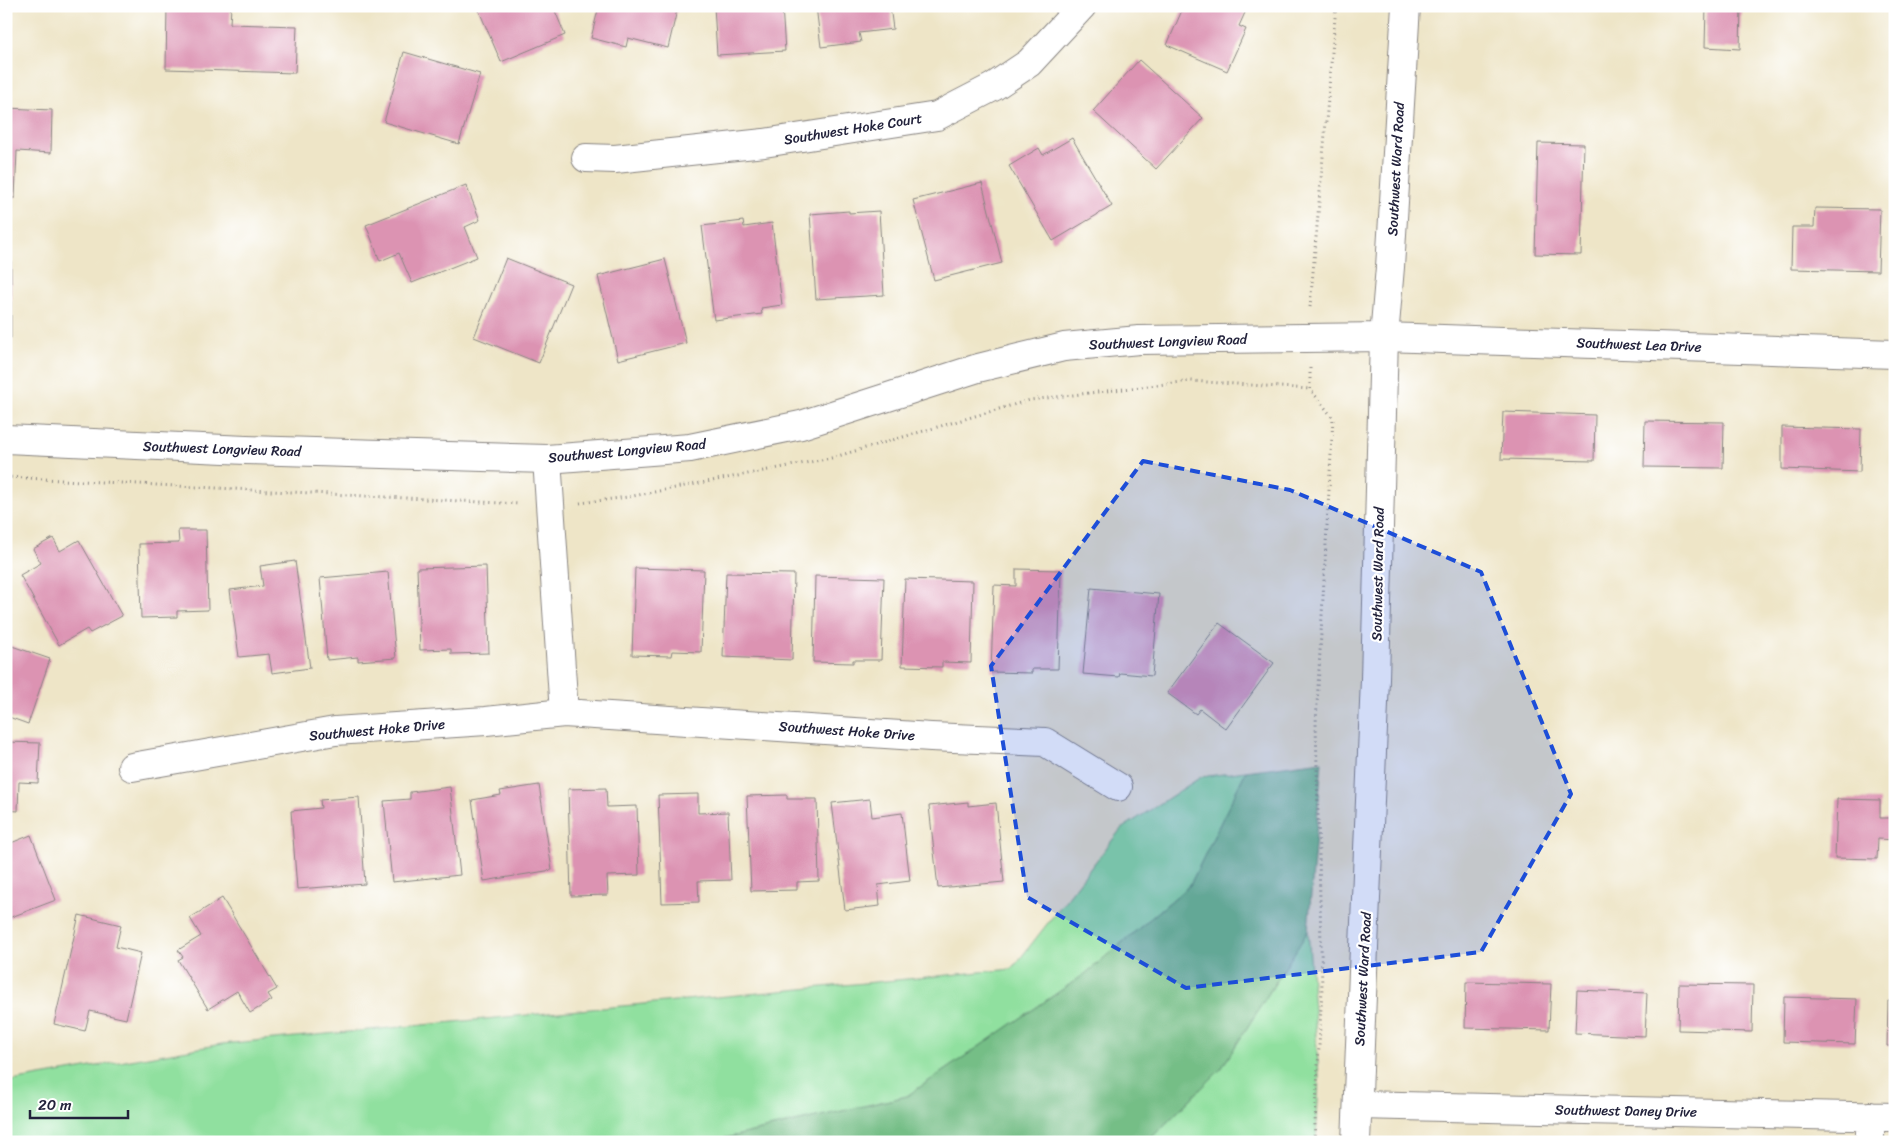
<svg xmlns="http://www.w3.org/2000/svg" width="1901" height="1148" font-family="Sriracha,sans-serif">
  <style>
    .green { fill: #90e09f; stroke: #59816d }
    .forest { fill: #74be86; stroke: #4b7060 }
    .building { fill: #dc93b2 }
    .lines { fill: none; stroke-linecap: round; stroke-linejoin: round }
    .street-casing { stroke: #888481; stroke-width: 30 }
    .secondary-casing { stroke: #888481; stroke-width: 30 }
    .path { stroke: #888481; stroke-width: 3; stroke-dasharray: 1 4; stroke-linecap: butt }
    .street { stroke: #fff; stroke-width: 28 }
    .secondary { stroke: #fff; stroke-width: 28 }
    .marked { fill: #1d4ed8; fill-opacity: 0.2; stroke: #1d4ed8; stroke-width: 4; stroke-dasharray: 10 6; stroke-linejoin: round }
    .labels { text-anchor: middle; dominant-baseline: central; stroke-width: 4.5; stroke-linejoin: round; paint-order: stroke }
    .street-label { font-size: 14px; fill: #22223b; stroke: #fff }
  </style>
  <rect width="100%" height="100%" fill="#fff"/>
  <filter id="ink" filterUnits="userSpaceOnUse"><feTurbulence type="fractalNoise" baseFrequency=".02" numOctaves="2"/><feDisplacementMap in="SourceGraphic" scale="10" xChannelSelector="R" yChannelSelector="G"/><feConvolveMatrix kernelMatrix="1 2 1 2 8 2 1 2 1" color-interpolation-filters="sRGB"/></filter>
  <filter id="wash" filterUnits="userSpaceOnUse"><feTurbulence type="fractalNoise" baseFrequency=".0096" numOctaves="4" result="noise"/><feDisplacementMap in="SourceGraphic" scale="20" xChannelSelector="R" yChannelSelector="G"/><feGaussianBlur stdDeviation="1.12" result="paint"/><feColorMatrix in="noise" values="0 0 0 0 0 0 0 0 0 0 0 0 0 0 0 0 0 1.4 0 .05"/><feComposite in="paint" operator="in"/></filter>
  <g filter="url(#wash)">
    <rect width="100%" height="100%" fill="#eee5c7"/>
    <path class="green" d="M 1246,771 L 1190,885 L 1085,974 L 907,1096 L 709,1142 L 6,1142 L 6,1082 L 222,1044 L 1012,969 L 1121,829 L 1201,777 Z
      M 1308,931 L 1319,1076 L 1316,1142 L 1147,1142 L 1221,1069 Z"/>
    <path class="forest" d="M 1322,761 L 1308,931 L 1221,1069 L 1147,1142 L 709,1142 L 907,1096 L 1085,974 L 1190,885 L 1246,771 Z"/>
    <g id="blocks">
      <path class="building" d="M 167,6 L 231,6 L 230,24 L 297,26 L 295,73 L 166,69 Z
        M 477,6 L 553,6 L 565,35 L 501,62 Z
        M 599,6 L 678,6 L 668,48 L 628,38 L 626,47 L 591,38 Z
        M 714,6 L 782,6 L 785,51 L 717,55 Z
        M 816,6 L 890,6 L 893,29 L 859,33 L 861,42 L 821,47 Z
        M 1178,6 L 1248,6 L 1239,26 L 1246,29 L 1227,71 L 1167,45 L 1183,8 Z
        M 1706,6 L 1741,6 L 1740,49 L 1705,47 Z
        M 404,52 L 480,74 L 459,144 L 384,122 Z
        M 1139,60 L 1203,118 L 1156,169 L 1093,111 Z
        M 6,108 L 52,110 L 51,153 L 17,151 L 15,198 L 6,198 Z
        M 1072,138 L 1112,206 L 1053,241 L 1009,166 L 1039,148 L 1043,155 Z
        M 1538,143 L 1584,144 L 1581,255 L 1535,254 Z
        M 982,183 L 1002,263 L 934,280 L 913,200 Z
        M 466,185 L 480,220 L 465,227 L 477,257 L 412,283 L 399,253 L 380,261 L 366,225 Z
        M 1815,208 L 1880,209 L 1878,271 L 1791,269 L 1792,227 L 1814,227 Z
        M 849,211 L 849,213 L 879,211 L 884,295 L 816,299 L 810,214 Z
        M 743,221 L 744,227 L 772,223 L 782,305 L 761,308 L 762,314 L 714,320 L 702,226 Z
        M 6,243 L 11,243 L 11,338 L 6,338 Z
        M 506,258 L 571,284 L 539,363 L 474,337 Z
        M 665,259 L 686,343 L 618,360 L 598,276 Z
        M 1503,412 L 1595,415 L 1594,461 L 1501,459 Z
        M 1645,421 L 1724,422 L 1723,468 L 1644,467 Z
        M 1782,427 L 1861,429 L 1860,472 L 1782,469 Z
        M 178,530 L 206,530 L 208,610 L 177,611 L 177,617 L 141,618 L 139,544 L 179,543 Z
        M 53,538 L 60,551 L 79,540 L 122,616 L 90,633 L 87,629 L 59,645 L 20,575 L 41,563 L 33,549 Z
        M 295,561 L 310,668 L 272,673 L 269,654 L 239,657 L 230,590 L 263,586 L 260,566 Z
        M 486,566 L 489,653 L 451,654 L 451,649 L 420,650 L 417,568 Z
        M 635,568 L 704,570 L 701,652 L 672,651 L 671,656 L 632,655 Z
        M 1016,569 L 1061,570 L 1058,669 L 1032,669 L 1032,673 L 991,672 L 994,585 L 1016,586 Z
        M 388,572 L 396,658 L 358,661 L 358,657 L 327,660 L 320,578 Z
        M 726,573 L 794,574 L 792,660 L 723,657 Z
        M 815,576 L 884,578 L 881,660 L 853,660 L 853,663 L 813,662 Z
        M 905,579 L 973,581 L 971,663 L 942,662 L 942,667 L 902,666 Z
        M 1091,588 L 1159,594 L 1152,676 L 1120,673 L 1119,677 L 1083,674 Z
        M 1219,623 L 1274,663 L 1226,729 L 1200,709 L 1196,714 L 1167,693 Z
        M 6,644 L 50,659 L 28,724 L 6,716 Z
        M 6,742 L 40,743 L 38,783 L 19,782 L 18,811 L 6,810 Z
        M 539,785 L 552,870 L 484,881 L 472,800 L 501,795 L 500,791 Z
        M 450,787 L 460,875 L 392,882 L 384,801 L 410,799 L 410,792 Z
        M 606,788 L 607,807 L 637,806 L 639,875 L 607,876 L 608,895 L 571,896 L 568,789 Z
        M 698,794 L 698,813 L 728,812 L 731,880 L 698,881 L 699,902 L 662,903 L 658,795 Z
        M 787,795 L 787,799 L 817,799 L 819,881 L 797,882 L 797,890 L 751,891 L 747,796 Z
        M 359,797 L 365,884 L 297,889 L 291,811 L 321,808 L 320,800 Z
        M 870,799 L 872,817 L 902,813 L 910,881 L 878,885 L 880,906 L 845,910 L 832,803 Z
        M 1837,799 L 1880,800 L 1880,818 L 1895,818 L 1895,840 L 1878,839 L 1877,859 L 1835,858 Z
        M 968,802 L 968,806 L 996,803 L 1004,882 L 938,888 L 929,806 Z
        M 31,835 L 56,900 L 6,919 L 6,845 Z
        M 222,898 L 277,989 L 268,994 L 272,1000 L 250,1013 L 237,991 L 208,1009 L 178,960 L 183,957 L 178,950 L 201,936 L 190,918 Z
        M 79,915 L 121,925 L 116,947 L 141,953 L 126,1019 L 90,1011 L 85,1031 L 54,1024 Z
        M 1466,982 L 1551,984 L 1549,1030 L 1465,1028 Z
        M 1679,984 L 1753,985 L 1752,1032 L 1678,1030 Z
        M 1577,990 L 1647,993 L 1645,1036 L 1575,1033 Z
        M 1784,997 L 1857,999 L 1855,1044 L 1783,1042 Z
        M 1888,1001 L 1895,1001 L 1895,1046 L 1887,1046 Z"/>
    </g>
  </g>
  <g filter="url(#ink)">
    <use href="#blocks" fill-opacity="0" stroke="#888481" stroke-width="1"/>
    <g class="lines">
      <g class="street-casing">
        <path id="street" d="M 586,158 L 615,159 L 764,143 L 937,116 L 993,87 L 1029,63 L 1082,6
          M 1384,337 L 1895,354
          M 547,459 L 564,713
          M 132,767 L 335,731 L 486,721 L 564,713 L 931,737 L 1045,742 L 1118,787
          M 1358,1105 L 1895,1117
          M 1870,1142 L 1870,1116"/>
      </g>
      <g class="secondary-casing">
        <path id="secondary" d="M 6,439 L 246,450 L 547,459 L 690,448 L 801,425 L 978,368 L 1064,347 L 1139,340 L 1384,337
          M 1356,1142 L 1375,679 L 1384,337 L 1390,267 L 1406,6"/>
      </g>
      <path class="path" d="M 1310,307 L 1336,6
        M 1310,368 L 1310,389 L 1333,418 L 1316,723 L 1322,989 L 1314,1142
        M 6,477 L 519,504
        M 580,503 L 628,497 L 831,458 L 1030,400 L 1191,381 L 1310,389"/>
      <use href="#street" class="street"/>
      <use href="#secondary" class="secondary"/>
    </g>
  </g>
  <path class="marked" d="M 1143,461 L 1290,490 L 1481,572 L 1571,794 L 1481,952 L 1186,988 L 1027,897 L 991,666 Z"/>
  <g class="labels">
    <g class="street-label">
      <text transform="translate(853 129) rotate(-9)">Southwest Hoke Court</text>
      <text transform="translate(1396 169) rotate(-87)">Southwest Ward Road</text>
      <text transform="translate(1168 342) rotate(-2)">Southwest Longview Road</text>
      <text transform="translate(1639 345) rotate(2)">Southwest Lea Drive</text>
      <text transform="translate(222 449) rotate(2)">Southwest Longview Road</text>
      <text transform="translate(627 451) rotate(-5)">Southwest Longview Road</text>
      <text transform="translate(1378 574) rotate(-89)">Southwest Ward Road</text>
      <text transform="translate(377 730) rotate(-5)">Southwest Hoke Drive</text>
      <text transform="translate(847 731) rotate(4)">Southwest Hoke Drive</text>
      <text transform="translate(1363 979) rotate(-87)">Southwest Ward Road</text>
      <text transform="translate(1626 1111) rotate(1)">Southwest Daney Drive</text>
    </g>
  </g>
  <rect width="1901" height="1148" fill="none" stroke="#fff" stroke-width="25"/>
  <path d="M30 1110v8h98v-8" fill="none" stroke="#22223b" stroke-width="2.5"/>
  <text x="38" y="1110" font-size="15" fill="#22223b" stroke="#ffffff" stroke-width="4" paint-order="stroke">20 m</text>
</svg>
